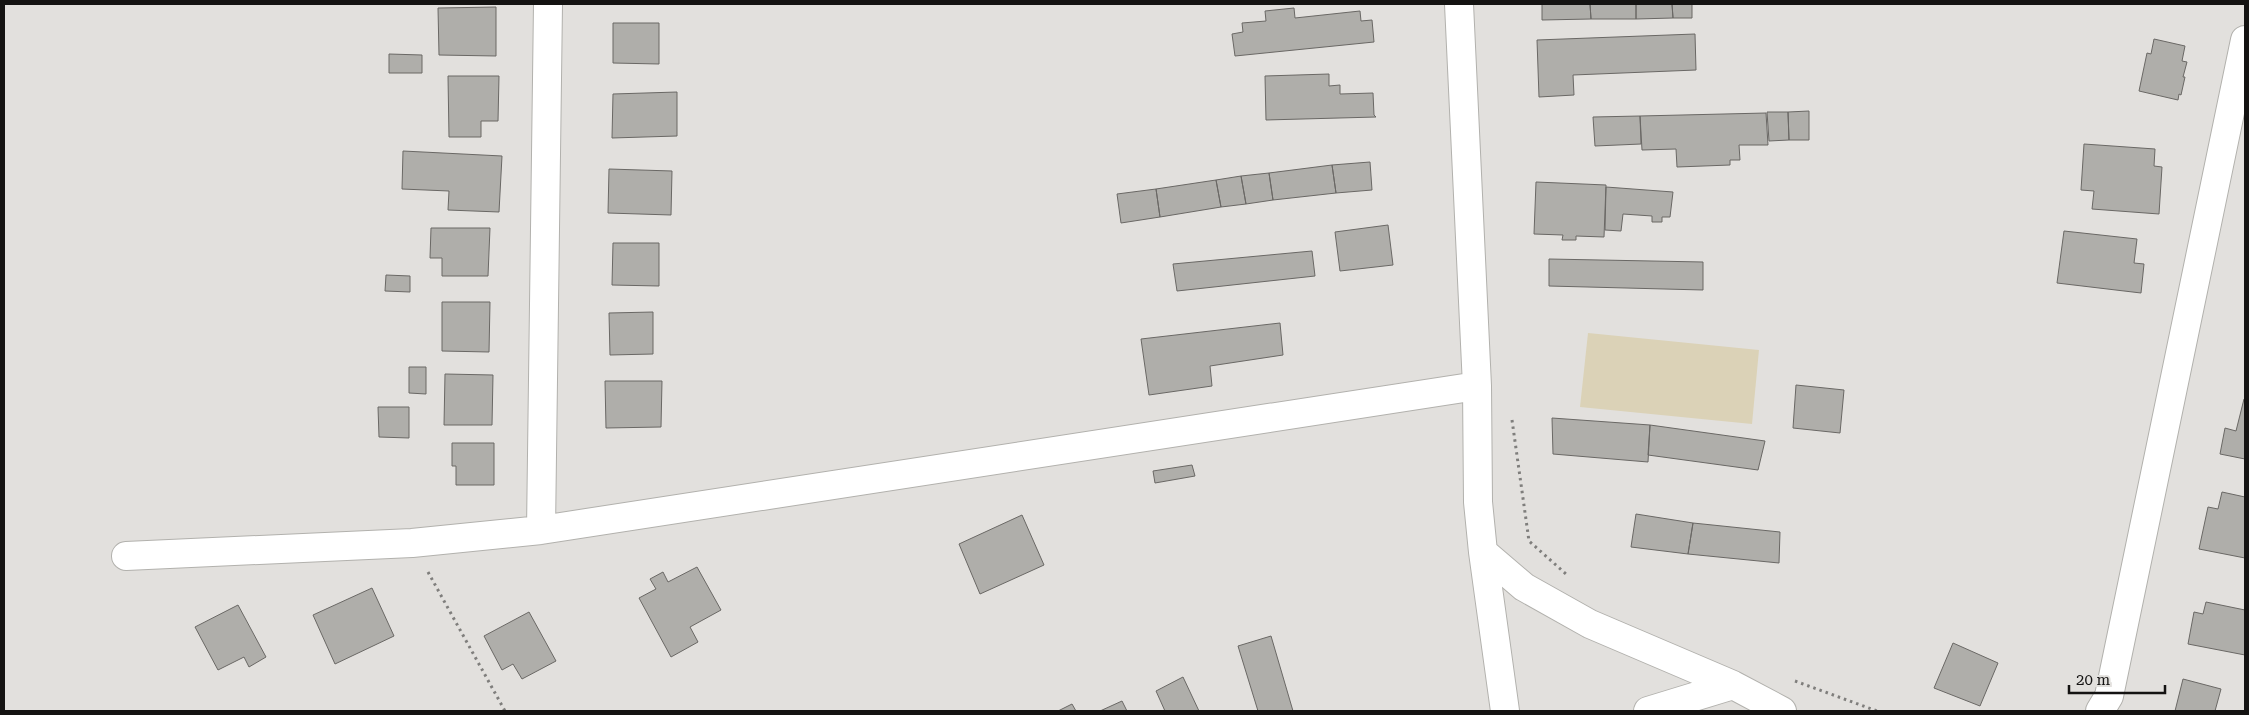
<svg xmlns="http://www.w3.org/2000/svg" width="2249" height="715" font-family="'Roboto Serif',serif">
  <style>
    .green { fill: #dbd2b7 }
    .building { fill: #afaeaa; stroke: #6a6865 }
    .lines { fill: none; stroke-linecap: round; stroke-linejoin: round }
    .minor-casing { stroke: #b2b1ad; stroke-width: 30 }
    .path { stroke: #7f7e7c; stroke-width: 3; stroke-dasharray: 2.5 4; stroke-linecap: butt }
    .minor { stroke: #fff; stroke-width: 28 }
  </style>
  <rect width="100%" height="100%" fill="#e2e0dd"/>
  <path class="green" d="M 1588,333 L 1759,350 L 1752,424 L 1580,407 Z"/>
  <path class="building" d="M 1542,4 L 1590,4 L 1591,19 L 1542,20 Z
    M 1590,4 L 1636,4 L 1636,19 L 1591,19 Z
    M 1636,4 L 1672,4 L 1673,18 L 1636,19 Z
    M 1672,4 L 1692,4 L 1692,18 L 1673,18 Z
    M 496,7 L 496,56 L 439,55 L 438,8 Z
    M 1294,8 L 1295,18 L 1360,11 L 1361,21 L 1372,20 L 1374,42 L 1235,56 L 1232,34 L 1243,32 L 1242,23 L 1266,21 L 1265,11 Z
    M 613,23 L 659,23 L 659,64 L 613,63 Z
    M 1695,34 L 1696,70 L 1573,75 L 1574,95 L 1539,97 L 1537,40 Z
    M 2154,39 L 2185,46 L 2182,61 L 2187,62 L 2183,77 L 2185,77 L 2181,95 L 2179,94 L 2178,100 L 2139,91 L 2147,53 L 2151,54 Z
    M 389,54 L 422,55 L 422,73 L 389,73 Z
    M 1329,74 L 1329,86 L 1340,85 L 1340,94 L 1373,93 L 1374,115 L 1376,117 L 1266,120 L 1265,76 Z
    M 448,76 L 499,76 L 498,121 L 481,121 L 481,137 L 449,137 Z
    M 677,92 L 677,136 L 612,138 L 613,94 Z
    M 1809,111 L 1809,140 L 1789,140 L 1788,112 Z
    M 1767,112 L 1788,112 L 1789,140 L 1769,141 Z
    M 1766,113 L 1768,145 L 1739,145 L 1740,160 L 1730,160 L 1730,165 L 1677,167 L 1676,149 L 1642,150 L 1640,116 Z
    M 1640,116 L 1641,144 L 1595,146 L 1593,117 Z
    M 2084,144 L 2155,149 L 2154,166 L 2162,167 L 2159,214 L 2092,209 L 2094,191 L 2081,190 Z
    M 403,151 L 502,156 L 499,212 L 448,210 L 449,191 L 402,189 Z
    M 1370,162 L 1372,190 L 1336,193 L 1332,165 Z
    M 1332,165 L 1336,193 L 1273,200 L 1269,173 Z
    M 609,169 L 672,171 L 671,215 L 608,213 Z
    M 1269,173 L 1273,200 L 1246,204 L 1241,176 Z
    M 1241,176 L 1246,204 L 1221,207 L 1216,180 Z
    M 1216,180 L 1221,207 L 1160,217 L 1156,189 Z
    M 1536,182 L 1606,185 L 1604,237 L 1576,236 L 1576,240 L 1562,240 L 1563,235 L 1534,234 Z
    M 1606,187 L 1673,192 L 1670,217 L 1662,217 L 1662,222 L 1652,222 L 1652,216 L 1623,214 L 1621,231 L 1605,230 Z
    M 1156,189 L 1160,217 L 1121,223 L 1117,194 Z
    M 1388,225 L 1393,265 L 1340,271 L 1335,232 Z
    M 431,228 L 490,228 L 488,276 L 442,276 L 442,258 L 430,258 Z
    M 2064,231 L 2137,239 L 2134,263 L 2144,264 L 2141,293 L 2057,283 Z
    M 613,243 L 659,243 L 659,286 L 612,285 Z
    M 1312,251 L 1315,276 L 1177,291 L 1173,264 Z
    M 1549,259 L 1703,262 L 1703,290 L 1549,286 Z
    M 386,275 L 410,276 L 410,292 L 385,291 Z
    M 442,302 L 490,302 L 489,352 L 442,351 Z
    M 653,312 L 653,354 L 610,355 L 609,313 Z
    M 1280,323 L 1283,355 L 1210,366 L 1212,386 L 1149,395 L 1141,339 Z
    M 409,367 L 426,367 L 426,394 L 409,393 Z
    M 445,374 L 493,375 L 492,425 L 444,425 Z
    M 605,381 L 662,381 L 661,427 L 606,428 Z
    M 1796,385 L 1844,390 L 1840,433 L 1793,428 Z
    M 2244,399 L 2245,399 L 2245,459 L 2220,454 L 2225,428 L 2236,431 Z
    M 378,407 L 409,407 L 409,438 L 379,437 Z
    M 1552,418 L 1650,425 L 1648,462 L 1553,454 Z
    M 1650,425 L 1765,441 L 1758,470 L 1648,455 Z
    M 452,443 L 494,443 L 494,485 L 456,485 L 456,466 L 452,466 Z
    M 1192,465 L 1195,476 L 1155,483 L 1153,471 Z
    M 2222,492 L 2245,497 L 2245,558 L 2199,549 L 2208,507 L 2218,509 Z
    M 1636,514 L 1693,523 L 1688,554 L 1631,547 Z
    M 1022,515 L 1044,565 L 980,594 L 959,544 Z
    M 1693,523 L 1780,532 L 1779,563 L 1688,554 Z
    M 697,567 L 721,610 L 690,627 L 698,642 L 671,657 L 639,598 L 656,589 L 650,579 L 663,572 L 668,582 Z
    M 372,588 L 394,636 L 335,664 L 313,615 Z
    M 2206,602 L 2245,610 L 2245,655 L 2188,644 L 2194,612 L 2203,614 Z
    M 238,605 L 266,657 L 249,667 L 244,657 L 218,670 L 195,627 Z
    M 529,612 L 556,661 L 522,679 L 513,664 L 502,670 L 484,636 Z
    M 1271,636 L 1293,711 L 1258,711 L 1238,646 Z
    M 1953,643 L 1998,663 L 1980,706 L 1934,688 Z
    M 1183,677 L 1199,711 L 1165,711 L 1156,691 Z
    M 2183,679 L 2221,689 L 2215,711 L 2175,711 Z
    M 1122,701 L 1127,711 L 1100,711 Z
    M 1072,704 L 1076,711 L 1058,711 Z"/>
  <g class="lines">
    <g class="minor-casing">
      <path id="minor" d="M 1459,4 L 1477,386 L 1478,502 L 1483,552 L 1524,587 L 1590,624 L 1733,685 L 1782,711
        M 541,530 L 548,4
        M 1483,552 L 1505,711
        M 126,556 L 412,543 L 541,530 L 1477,386
        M 1648,711 L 1733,685
        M 2100,711 L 2109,696 L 2245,40"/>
    </g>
    <path class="path" d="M 1512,420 L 1529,541 L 1566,574
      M 428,572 L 505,711
      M 1795,681 L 1877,711"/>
    <use href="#minor" class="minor"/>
  </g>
  <rect width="2249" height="715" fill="none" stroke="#141312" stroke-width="10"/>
  <path d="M2069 685v8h96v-8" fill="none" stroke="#141312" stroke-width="2.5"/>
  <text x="2076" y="685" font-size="15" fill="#141312" stroke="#e2e0dd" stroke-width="4" paint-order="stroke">20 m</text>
</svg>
